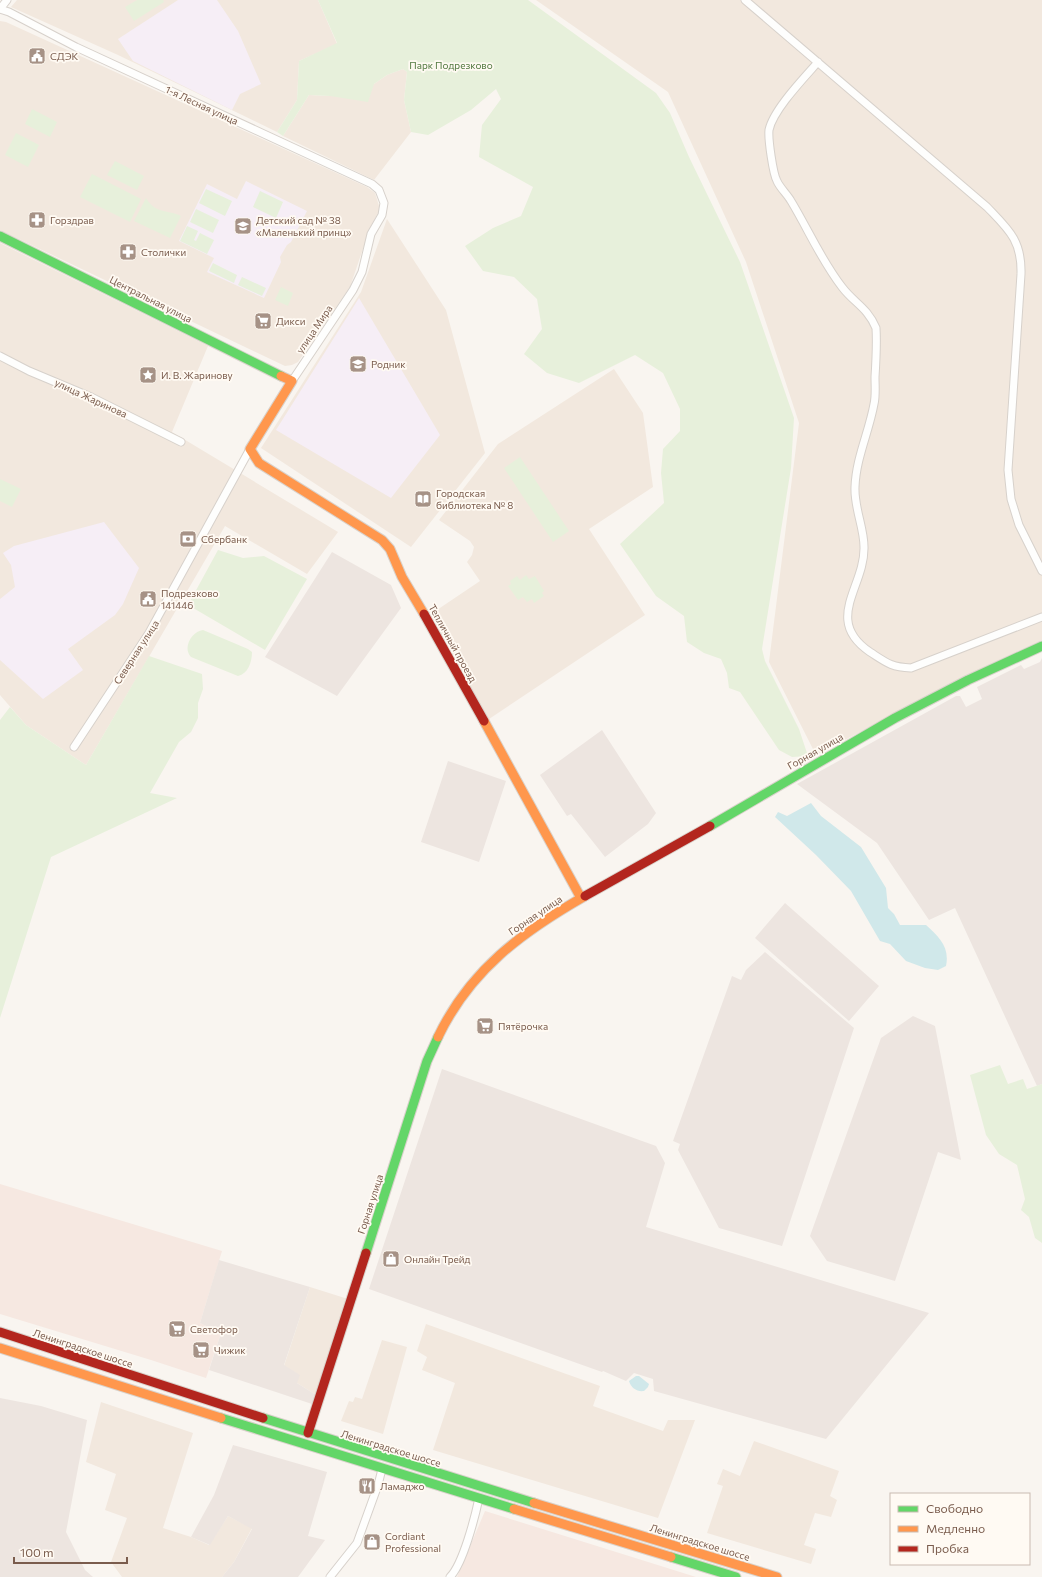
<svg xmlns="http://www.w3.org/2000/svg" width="1042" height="1577" font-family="Commissioner,sans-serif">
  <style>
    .residential { fill: #f2e8de }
    .commercial { fill: #f6e8e1 }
    .industrial { fill: #ede5e0 }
    .education { fill: #f6eef6 }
    .green { fill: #e7f0db }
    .water { fill: #d0e8ea }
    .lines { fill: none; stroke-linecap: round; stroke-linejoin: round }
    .street-casing { stroke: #d7d1cb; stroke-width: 9 }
    .fast-casing { stroke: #d9d2cb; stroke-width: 11 }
    .slow-casing { stroke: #d9d2cb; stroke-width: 11 }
    .jam-casing { stroke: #d9d2cb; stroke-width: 11 }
    .street { stroke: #fefefd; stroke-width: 7 }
    .fast { stroke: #63d668; stroke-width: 9 }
    .slow { stroke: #ff974d; stroke-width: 9 }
    .jam { stroke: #b3261e; stroke-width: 9 }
    .labels { text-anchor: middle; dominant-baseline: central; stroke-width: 3.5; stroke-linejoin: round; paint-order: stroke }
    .poi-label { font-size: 10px; fill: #7a5c4d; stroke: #fffaf3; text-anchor: start }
    .park-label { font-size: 10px; fill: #537a41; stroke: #fffaf3 }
    .street-label { font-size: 10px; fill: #7a5c4d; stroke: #fffaf3 }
  </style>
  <rect width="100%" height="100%" fill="#f9f5f0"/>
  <path class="residential" d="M 17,0 L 318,0 L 337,44 L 299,61 L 297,100 L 277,132 L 118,55 L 11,7 Z
    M 536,0 L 1042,0 L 1042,640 L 986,666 L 816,755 L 769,662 L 799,423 L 746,262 L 668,92 Z
    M 0,21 L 6,22 L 367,187 L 375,193 L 380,209 L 370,228 L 350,287 L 298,362 L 292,365 L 285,366 L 0,230 Z
    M 403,69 L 407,72 L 404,100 L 411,132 L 374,180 L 283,136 L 309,95 L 330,96 L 374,84 L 387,75 Z
    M 387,219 L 446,310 L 485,453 L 411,547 L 261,448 L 361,292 Z
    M 0,243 L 208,346 L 172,432 L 338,532 L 307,574 L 225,526 L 86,765 L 26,725 L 0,695 Z
    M 614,369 L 643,413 L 653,487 L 589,529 L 645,615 L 489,719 L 428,616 L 480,581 L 467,562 L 472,555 L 474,547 L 470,541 L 439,520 L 498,444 Z
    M 310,1287 L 348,1299 L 316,1395 L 297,1383 L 284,1366 Z
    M 426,1324 L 600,1386 L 593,1406 L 663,1431 L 668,1420 L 695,1420 L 658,1518 L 433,1450 L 455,1383 L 422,1370 L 427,1357 L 417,1351 Z
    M 382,1340 L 407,1347 L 383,1434 L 341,1421 L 349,1401 L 353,1402 L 355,1397 L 362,1399 Z
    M 101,1402 L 193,1433 L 163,1528 L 191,1537 L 209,1545 L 228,1516 L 252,1528 L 234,1562 L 222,1577 L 122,1577 L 111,1562 L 127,1518 L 105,1510 L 116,1474 L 86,1462 Z
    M 754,1441 L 839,1471 L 830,1496 L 837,1500 L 831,1517 L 815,1513 L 804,1545 L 816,1549 L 811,1564 L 707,1533 L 723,1486 L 717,1484 L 723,1469 L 740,1476 Z"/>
  <path class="commercial" d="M 0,1184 L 222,1251 L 200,1323 L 221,1333 L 206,1378 L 151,1360 L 0,1314 Z
    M 485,1511 L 696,1577 L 457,1577 Z"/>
  <path class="industrial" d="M 332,552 L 391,585 L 401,608 L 337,696 L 265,657 Z
    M 1042,658 L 1042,1084 L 1037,1086 L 955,908 L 929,920 L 877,843 L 797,784 L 956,696 L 960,696 L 966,707 L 982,699 L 977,687 L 1021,665 L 1024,669 L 1040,662 Z
    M 602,730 L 656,813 L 648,824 L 605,857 L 571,814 L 567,816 L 540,775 Z
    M 448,761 L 506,781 L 479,862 L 421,842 Z
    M 785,903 L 879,986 L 849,1021 L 755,938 Z
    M 765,952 L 854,1028 L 782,1246 L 719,1228 L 678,1150 L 680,1144 L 673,1141 L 732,976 L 741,980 L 746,970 Z
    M 913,1016 L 935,1026 L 961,1160 L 938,1152 L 895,1281 L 827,1261 L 810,1236 L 881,1038 Z
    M 442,1069 L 656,1146 L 665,1163 L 646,1227 L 929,1313 L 826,1439 L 654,1391 L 653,1379 L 634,1373 L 626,1381 L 603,1371 L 602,1372 L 369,1289 Z
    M 219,1260 L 310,1287 L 284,1365 L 300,1375 L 297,1383 L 316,1395 L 312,1404 L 209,1370 L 221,1333 L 200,1323 Z
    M 0,1398 L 41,1406 L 87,1420 L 66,1532 L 85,1570 L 93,1577 L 0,1577 Z
    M 233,1445 L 327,1472 L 308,1536 L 325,1540 L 298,1577 L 222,1577 L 234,1562 L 252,1529 L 228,1516 L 210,1545 L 191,1537 L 214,1495 Z"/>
  <path class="education" d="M 178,0 L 217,0 L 238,31 L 261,84 L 240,94 L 232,110 L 133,61 L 118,39 Z
    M 246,181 L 307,211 L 291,242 L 287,245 L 280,257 L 281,262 L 264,298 L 207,272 L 214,258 L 179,241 L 207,184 L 237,199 Z
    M 359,298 L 440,435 L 391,498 L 276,430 Z
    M 104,522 L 139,568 L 123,604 L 115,615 L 68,649 L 83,670 L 43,699 L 0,660 L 0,599 L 15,587 L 11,565 L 3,553 L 14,546 Z"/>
  <path class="green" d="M 137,0 L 163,0 L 164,2 L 134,21 L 125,7 Z
    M 318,0 L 528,0 L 656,93 L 670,113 L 689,157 L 740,262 L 794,418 L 791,468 L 762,649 L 765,661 L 799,729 L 808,756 L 792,757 L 779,750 L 740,692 L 729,688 L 727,673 L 721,659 L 704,653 L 687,642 L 684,616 L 656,596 L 620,544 L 664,503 L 661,473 L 663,449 L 680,431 L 680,409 L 663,373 L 635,355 L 579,383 L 547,373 L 524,354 L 542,329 L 537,299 L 514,277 L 483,271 L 465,246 L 493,228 L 521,216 L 533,187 L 479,157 L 482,125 L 501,99 L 496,89 L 471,110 L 428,135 L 411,132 L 404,100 L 407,72 L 403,69 L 387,75 L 374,84 L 368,102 L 330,96 L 309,95 L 283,136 L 277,132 L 297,100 L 299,61 L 337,43 Z
    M 32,109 L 57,122 L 50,137 L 25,124 Z
    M 16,133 L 39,145 L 28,167 L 5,155 Z
    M 115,161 L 144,176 L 137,190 L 107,175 Z
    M 92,174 L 141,199 L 130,222 L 80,197 Z
    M 206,189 L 232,201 L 225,216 L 199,203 Z
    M 260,191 L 283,202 L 276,218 L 253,207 Z
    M 146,198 C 156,215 168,209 181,216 L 170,238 L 134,221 Z
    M 196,209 L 219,220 L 213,233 L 190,222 Z
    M 187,226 L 198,231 L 194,240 L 196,241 L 200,233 L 214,240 L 207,254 L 180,241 Z
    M 213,263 L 237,275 L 234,283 L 209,271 Z
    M 242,277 L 266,288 L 262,296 L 238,285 Z
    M 281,287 L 293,293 L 288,306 L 275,300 Z
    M 520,457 L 569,531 L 553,542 L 504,468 Z
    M 0,479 L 21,489 L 12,507 L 0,501 Z
    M 218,550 L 243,558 L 264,556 L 307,579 L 265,650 L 188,605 Z
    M 526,575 L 529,579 L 535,576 L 544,591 L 542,593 L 544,596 L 534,603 L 532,599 L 527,602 L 523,597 L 518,600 L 508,586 L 511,584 L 510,581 L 517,576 L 520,580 Z
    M 203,630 L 248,649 L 252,652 C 252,662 248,674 238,676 L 191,657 C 182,648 192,631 203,630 Z
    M 149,656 L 202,674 L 203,689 L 198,703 L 198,718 L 191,732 L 179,742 L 150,793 L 177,798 L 51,857 L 0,1018 L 0,720 L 10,707 L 26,725 L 86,765 Z
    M 1000,1065 L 1008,1084 L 1023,1079 L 1027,1089 L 1042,1084 L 1042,1243 L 1035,1238 L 1029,1217 L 1021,1210 L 1025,1199 L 1017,1165 L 999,1154 L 986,1135 L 970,1075 Z"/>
  <path class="water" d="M 811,803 L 821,816 L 861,847 L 886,888 L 888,908 L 894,914 L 900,925 L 926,925 C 939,937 950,947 946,966 L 938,970 L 925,968 L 906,961 L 890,944 L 880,941 L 851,891 L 816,855 L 775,817 L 778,812 L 787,816 Z
    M 636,1376 L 639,1376 L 649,1384 L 648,1387 L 644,1391 C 637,1392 631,1388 629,1381 Z"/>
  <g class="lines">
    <g class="street-casing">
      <path id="street" d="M 745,0 L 987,207 C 1008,229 1022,240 1021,274 L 1008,470 L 1011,499 L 1019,525 L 1042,571
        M 0,9 L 9,12 L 76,47 L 372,184 L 379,190 L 384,203 L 382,215 L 371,234 L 362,272 L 353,290 L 292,381
        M 0,9 L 7,0
        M 818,62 C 804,78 773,110 769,130 C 768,139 773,174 777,181 C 780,188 787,194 791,201 C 808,229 821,260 842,287 C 854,303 867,307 876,328 C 877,344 876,361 875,377 C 875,386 876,396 874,404 C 869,432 856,458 855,487 C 854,508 864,527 864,547 C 865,587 823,620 870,652 C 887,663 891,667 911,668 L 1042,617
        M 0,356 L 29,371 L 91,397 L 181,442
        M 74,747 L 149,633 L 250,449
        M 330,1577 L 357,1543 L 378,1485 L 382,1469
        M 450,1577 C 463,1564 475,1517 479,1498"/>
    </g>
    <g class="fast-casing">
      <path id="fast" d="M 0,236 L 281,376
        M 710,826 L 895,718 L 968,680 L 1042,646
        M 366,1253 L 427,1061 L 438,1037
        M 221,1418 L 514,1509
        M 263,1418 L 534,1503
        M 671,1557 L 736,1577"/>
    </g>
    <g class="slow-casing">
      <path id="slow" d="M 281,376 L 292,381 L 250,449 L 259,463 L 382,540 L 390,549 L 402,577 L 424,614
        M 484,721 L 581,898
        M 438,1037 C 470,970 522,932 585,896
        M 0,1348 L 221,1418
        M 534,1503 L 777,1577
        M 514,1509 L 671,1557"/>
    </g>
    <g class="jam-casing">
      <path id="jam" d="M 424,614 L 484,721
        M 585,896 L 710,826
        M 0,1332 L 263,1418
        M 308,1433 L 366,1253"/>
    </g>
    <use href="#street" class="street"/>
    <use href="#fast" class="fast"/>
    <use href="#slow" class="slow"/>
    <use href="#jam" class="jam"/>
  </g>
  <defs>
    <g id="civic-square" transform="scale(0.9)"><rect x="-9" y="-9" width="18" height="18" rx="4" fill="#a69286" stroke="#fffaf3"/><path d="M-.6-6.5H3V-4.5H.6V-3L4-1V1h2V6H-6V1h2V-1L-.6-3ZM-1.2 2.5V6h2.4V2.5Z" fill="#fff"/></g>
    <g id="pharmacy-square" transform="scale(0.9)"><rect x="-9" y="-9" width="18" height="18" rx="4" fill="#a69286" stroke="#fffaf3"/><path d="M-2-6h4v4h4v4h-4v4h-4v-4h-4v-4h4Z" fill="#fff"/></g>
    <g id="school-square" transform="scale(0.9)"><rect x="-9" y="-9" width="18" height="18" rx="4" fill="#a69286" stroke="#fffaf3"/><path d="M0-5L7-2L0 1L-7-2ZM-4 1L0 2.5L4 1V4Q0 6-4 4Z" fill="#fff"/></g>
    <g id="supermarket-square" transform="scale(0.9)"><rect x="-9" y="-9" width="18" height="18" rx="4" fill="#a69286" stroke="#fffaf3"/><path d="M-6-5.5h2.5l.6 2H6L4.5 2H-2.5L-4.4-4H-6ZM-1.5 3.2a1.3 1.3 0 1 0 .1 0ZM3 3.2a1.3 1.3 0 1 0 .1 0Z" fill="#fff"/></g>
    <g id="sight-square" transform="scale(0.9)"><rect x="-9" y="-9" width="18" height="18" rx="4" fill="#a69286" stroke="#fffaf3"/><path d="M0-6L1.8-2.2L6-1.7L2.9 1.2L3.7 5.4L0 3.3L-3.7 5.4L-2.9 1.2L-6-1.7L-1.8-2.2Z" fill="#fff"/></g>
    <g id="library-square" transform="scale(0.9)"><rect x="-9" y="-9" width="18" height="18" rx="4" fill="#a69286" stroke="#fffaf3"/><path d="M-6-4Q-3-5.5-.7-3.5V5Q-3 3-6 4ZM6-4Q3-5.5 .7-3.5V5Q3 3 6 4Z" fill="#fff"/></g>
    <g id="bank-square" transform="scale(0.9)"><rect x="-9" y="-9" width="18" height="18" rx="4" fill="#a69286" stroke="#fffaf3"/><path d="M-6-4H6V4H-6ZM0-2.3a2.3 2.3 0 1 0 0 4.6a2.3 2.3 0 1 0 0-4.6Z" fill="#fff"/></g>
    <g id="shop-square" transform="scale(0.9)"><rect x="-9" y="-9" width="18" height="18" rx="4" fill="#a69286" stroke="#fffaf3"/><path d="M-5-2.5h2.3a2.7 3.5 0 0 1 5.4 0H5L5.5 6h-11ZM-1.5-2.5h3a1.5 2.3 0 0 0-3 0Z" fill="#fff"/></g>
    <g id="restaurant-square" transform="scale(0.9)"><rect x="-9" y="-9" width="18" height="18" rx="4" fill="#a69286" stroke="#fffaf3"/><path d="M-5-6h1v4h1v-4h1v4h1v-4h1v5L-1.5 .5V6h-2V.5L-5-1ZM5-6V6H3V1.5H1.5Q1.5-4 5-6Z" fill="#fff"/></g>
  </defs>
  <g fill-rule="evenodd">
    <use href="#civic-square" x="37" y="56"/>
    <use href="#pharmacy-square" x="37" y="220"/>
    <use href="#school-square" x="243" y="226"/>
    <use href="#pharmacy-square" x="128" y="252"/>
    <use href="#supermarket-square" x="263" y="321"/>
    <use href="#school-square" x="358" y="364"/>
    <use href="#sight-square" x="148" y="375"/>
    <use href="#library-square" x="423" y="499"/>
    <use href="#bank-square" x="188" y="539"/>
    <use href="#civic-square" x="148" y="599"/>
    <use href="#supermarket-square" x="485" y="1026"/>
    <use href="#shop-square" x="391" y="1259"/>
    <use href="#supermarket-square" x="177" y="1329"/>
    <use href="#supermarket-square" x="201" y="1350"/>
    <use href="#restaurant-square" x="367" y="1486"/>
    <use href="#shop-square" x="372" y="1542"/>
  </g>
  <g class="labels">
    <g class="poi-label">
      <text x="50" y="56">СДЭК</text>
      <text x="50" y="220">Горздрав</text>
      <text x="256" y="220">Детский сад № 38<tspan x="256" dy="12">«Маленький принц»</tspan></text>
      <text x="141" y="252">Столички</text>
      <text x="276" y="321">Дикси</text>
      <text x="371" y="364">Родник</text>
      <text x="161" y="375">И. В. Жаринову</text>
      <text x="436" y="493">Городская<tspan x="436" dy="12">библиотека № 8</tspan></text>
      <text x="201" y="539">Сбербанк</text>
      <text x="161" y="593">Подрезково<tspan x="161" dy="12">141446</tspan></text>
      <text x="498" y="1026">Пятёрочка</text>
      <text x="404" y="1259">Онлайн Трейд</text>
      <text x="190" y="1329">Светофор</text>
      <text x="214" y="1350">Чижик</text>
      <text x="380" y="1486">Ламаджо</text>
      <text x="385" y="1536">Cordiant<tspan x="385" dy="12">Professional</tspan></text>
    </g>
    <g class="park-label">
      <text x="451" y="65">Парк Подрезково</text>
    </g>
    <g class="street-label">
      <text transform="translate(202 105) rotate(25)">1-я Лесная улица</text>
      <text transform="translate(151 299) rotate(27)">Центральная улица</text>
      <text transform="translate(314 329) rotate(-56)">улица Мира</text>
      <text transform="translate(91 398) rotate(25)">улица Жаринова</text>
      <text transform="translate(453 643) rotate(61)">Тепличный проезд</text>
      <text transform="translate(136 652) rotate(-57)">Северная улица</text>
      <text transform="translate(815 751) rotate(-30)">Горная улица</text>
      <text transform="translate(535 915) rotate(-34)">Горная улица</text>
      <text transform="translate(370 1204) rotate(-72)">Горная улица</text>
      <text transform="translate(83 1348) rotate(18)">Ленинградское шоссе</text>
      <text transform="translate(391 1448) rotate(17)">Ленинградское шоссе</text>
      <text transform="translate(700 1542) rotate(17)">Ленинградское шоссе</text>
    </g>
  </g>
  <rect x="890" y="1493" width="140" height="72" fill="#fffaf3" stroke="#cabbb1"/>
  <rect x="898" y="1506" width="20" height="6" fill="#63d668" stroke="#cabbb1"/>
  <text x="926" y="1513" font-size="12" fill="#7a5c4d">Свободно</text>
  <rect x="898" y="1526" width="20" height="6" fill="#ff974d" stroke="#cabbb1"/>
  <text x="926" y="1533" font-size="12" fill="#7a5c4d">Медленно</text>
  <rect x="898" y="1546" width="20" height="6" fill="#b3261e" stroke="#cabbb1"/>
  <text x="926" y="1553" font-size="12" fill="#7a5c4d">Пробка</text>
  <path d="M14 1557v6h113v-6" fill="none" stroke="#7a5c4d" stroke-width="2"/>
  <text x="20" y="1557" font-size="12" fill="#7a5c4d" stroke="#fffaf3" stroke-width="3" paint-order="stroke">100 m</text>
</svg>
